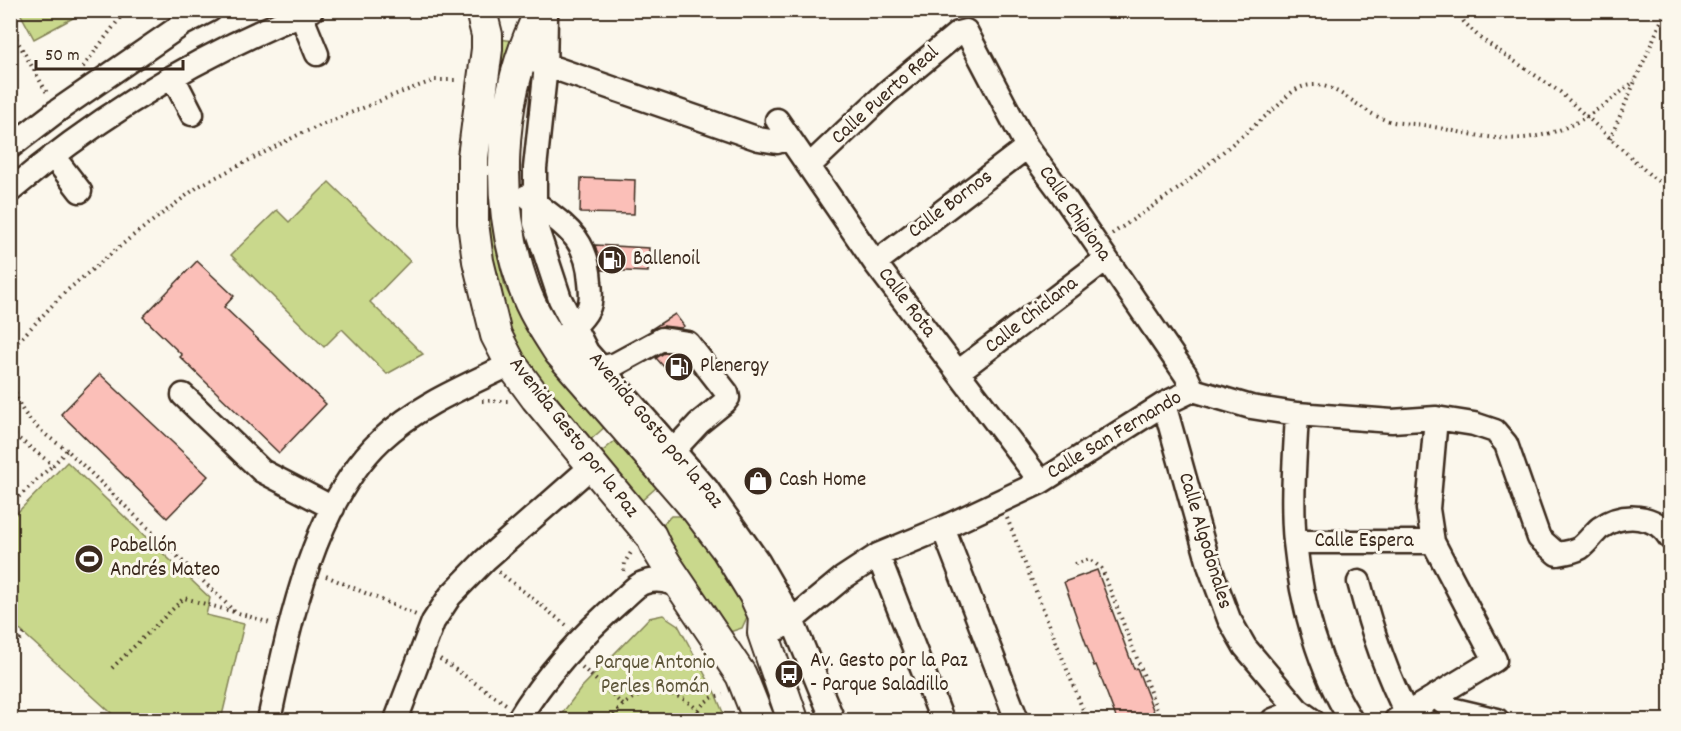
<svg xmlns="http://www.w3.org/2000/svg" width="1681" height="731" font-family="Dekko,sans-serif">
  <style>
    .green { fill: #c9d88c; stroke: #828155; stroke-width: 1.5 }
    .building { fill: #fbbfb8; stroke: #3b2a1e; stroke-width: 1.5 }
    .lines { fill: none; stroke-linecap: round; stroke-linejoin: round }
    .minor-casing { stroke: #3b2a1e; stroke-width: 27 }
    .major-casing { stroke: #3b2a1e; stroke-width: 34 }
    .path { stroke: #3b2a1e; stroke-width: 4; stroke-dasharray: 1.5 4.5; stroke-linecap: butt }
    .minor { stroke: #fbf7ec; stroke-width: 22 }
    .major { stroke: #fbf7ec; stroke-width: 30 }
    .labels { text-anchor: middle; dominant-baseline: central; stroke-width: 6; stroke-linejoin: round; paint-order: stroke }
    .street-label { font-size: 21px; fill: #3b2a1e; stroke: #fbf7ec }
    .poi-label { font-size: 21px; fill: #3b2a1e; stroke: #fbf7ec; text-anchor: start }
    .park-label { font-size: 21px; fill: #5e563a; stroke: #fbf7ec }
  </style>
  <rect width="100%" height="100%" fill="#fbf7ec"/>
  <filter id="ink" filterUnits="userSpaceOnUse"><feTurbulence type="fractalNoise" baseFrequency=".0167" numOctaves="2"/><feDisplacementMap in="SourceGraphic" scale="12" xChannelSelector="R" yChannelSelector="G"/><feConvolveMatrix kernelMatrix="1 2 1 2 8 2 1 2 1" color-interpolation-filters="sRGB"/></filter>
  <g filter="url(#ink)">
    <path class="green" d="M 19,11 L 86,11 L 34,39 Z
      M 500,39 L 513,41 L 492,189 L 495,245 L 505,287 L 525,324 L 606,426 L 587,443 L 524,364 L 495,298 L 481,178 Z
      M 329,182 L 410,261 L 370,302 L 423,354 L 387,374 L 342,329 L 324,347 L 231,255 L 277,210 L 289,222 Z
      M 617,439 L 658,486 L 639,503 L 598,455 Z
      M 67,462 L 210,598 L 206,615 L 244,624 L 221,720 L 119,720 L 11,622 L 11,519 Z
      M 671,516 L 680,516 L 689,521 L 746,605 L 747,617 L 742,628 L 730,632 L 725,630 L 661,528 L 664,523 Z
      M 663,615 L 678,625 L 715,693 L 726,720 L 557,720 L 582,687 L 649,618 Z"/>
    <path class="building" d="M 581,178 L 635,180 L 634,214 L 580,213 Z
      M 595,245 L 649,248 L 648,272 L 602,270 Z
      M 197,261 L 234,296 L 224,307 L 326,404 L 279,453 L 180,357 L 182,355 L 143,317 Z
      M 675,314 L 684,326 L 681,328 L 663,326 L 650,330 Z
      M 664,353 L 679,355 L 664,367 L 656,358 Z
      M 100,374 L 208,476 L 167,518 L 61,414 Z
      M 1097,570 L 1134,669 L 1137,668 L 1157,720 L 1117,720 L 1096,665 L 1094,666 L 1064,582 Z"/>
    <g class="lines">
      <g class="minor-casing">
        <path id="minor" d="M 301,15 L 317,54
          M 546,16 L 545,75 L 535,168 L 535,223 L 560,299 L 587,352 L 707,489 L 758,561 L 792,620 L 833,720
          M 531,60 L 759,139 L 777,142 L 789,138
          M 173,77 L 192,114
          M 777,120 L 875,263 L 1041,482
          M 10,147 L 57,111 L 183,24 L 210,10
          M 53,156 L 80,191
          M 809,166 L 887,92 L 958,33 L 966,31 L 1027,147 L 1062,194 L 1186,375 L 1193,390
          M 10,191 C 101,114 202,53 312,10
          M 527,196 C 560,224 587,233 590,282 C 591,290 592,301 588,309 C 583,320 572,328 564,337
          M 875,263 L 1027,147
          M 600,368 L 616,364 L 662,339 L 688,343 L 727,393 L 728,398 L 725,402 L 699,423 L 673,451
          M 958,372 L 1106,259
          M 183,395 L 262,471 L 333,508
          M 1164,404 L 1210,568 L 1229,619 L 1245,647 L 1298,710 L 1312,720
          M 1297,414 C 1295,457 1291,500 1295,542 C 1301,603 1319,669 1351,720
          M 943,528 L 1017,720
          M 1295,542 L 1433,542
          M 878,555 L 942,720
          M 1359,582 C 1371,628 1385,672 1407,714 L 1405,720
          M 763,633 L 778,629 L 792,620 L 843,578 L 878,555 L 943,528 L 1041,482 L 1164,404 L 1193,390 L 1251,407 L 1297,414 L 1392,421 L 1436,418 L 1474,424 L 1495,431 L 1506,444 L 1539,538 L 1557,554 C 1564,553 1573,552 1580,548 C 1587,543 1593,534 1600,528 C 1623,512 1656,514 1670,538
          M 1435,696 L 1451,709 L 1497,720
          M 269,720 C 288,631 312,505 381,440 C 418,405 466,386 511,364
          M 396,720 L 433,622 L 450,596 L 485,560 L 593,465
          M 518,720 C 545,675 584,633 624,598 C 630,593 637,584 646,582 C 659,578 670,582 682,588
          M 1273,720 L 1298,710
          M 1396,720 L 1495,660 L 1433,542 L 1428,509 L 1436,418"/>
      </g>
      <g class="major-casing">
        <path id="major" d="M 483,19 L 487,35 L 487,49 L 473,157 L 473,223 L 478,261 L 496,335 L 511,364 L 536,398 L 651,536 L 657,549 L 668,567 L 741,675 L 759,720
          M 534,25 C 498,105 494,204 524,288 C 532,311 546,332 559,352 L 696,509 L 727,550 L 754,594 L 764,616 L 763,633 L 793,720"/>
      </g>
      <path class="path" d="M 1458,10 L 1464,22 L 1480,38 L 1560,92 L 1649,174 L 1659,182 L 1670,186
        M 10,28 L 47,93
        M 83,67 L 126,10
        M 1610,139 L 1666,10
        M 1112,234 L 1181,187 L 1280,104 C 1289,93 1299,85 1314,85 C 1337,84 1361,111 1383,119 C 1395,124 1410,123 1423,125 C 1459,131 1496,143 1532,137 C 1574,131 1603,106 1635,81
        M 10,350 L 64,293 L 130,238 L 199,186 L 300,134 L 394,95 L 435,80 L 459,80
        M 10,369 C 15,379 13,390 18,401 C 27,423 48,437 67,450
        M 482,401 L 510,401
        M 10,432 L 53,465 L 67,450 L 235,612 L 270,623
        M 10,505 L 53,465
        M 1007,518 L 1087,720
        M 1075,564 L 1090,559 L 1102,569 L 1161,720
        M 624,571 L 625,562 L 632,551
        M 499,572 L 566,625
        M 326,576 L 416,615
        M 10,655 L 24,634
        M 440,659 L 506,704
        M 582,667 L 623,705
        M 112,668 L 184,598 L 234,612
        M 698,710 C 705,701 712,696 723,695
        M 610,720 C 636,682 680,684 706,720"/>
      <use href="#minor" class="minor"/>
      <use href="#major" class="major"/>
    </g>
  </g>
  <defs>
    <g id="fuel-disc" transform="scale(1.5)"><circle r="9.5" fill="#3b2a1e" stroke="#fbf7ec"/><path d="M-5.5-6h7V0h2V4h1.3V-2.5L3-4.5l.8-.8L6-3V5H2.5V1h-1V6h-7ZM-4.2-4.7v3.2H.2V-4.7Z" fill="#fff"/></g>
    <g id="shop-disc" transform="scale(1.5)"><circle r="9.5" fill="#3b2a1e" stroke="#fbf7ec"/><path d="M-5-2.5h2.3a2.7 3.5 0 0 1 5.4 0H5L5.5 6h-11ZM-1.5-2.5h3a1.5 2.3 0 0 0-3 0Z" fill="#fff"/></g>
    <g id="stadium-disc" transform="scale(1.5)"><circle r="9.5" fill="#3b2a1e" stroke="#fbf7ec"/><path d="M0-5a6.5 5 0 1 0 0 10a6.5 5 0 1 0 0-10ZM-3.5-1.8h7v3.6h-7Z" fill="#fff"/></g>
    <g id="bus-disc" transform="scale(1.5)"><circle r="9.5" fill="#3b2a1e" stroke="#fbf7ec"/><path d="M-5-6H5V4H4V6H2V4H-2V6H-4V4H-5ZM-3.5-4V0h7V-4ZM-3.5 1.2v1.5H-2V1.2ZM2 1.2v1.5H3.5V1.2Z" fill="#fff"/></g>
  </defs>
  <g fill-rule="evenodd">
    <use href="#fuel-disc" x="612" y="260"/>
    <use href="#fuel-disc" x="679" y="367"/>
    <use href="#shop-disc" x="758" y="481"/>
    <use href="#stadium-disc" x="89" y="559"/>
    <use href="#bus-disc" x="789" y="674"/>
  </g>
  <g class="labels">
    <g class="street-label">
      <text transform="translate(886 96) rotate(-42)">Calle Puerto Real</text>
      <text transform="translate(951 205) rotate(-37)">Calle Bornos</text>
      <text transform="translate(1074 214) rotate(55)">Calle Chipiona</text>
      <text transform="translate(906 303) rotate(53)">Calle Rota</text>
      <text transform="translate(1032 316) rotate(-38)">Calle Chiclana</text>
      <text transform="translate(655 431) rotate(50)">Avenida Gosto por la Paz</text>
      <text transform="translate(1115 436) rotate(-31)">Calle San Fernando</text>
      <text transform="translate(573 438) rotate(52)">Avenida Gesto por la Paz</text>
      <text transform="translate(1204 541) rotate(73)">Calle Algodonales</text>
      <text x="1364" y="542">Calle Espera</text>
    </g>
    <g class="poi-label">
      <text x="633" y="260">Ballenoil</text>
      <text x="700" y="367">Plenergy</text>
      <text x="779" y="481">Cash Home</text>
      <text x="110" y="547">Pabellón<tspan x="110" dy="24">Andrés Mateo</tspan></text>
      <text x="810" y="662">Av. Gesto por la Paz<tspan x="810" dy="24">- Parque Saladillo</tspan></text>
    </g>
    <g class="park-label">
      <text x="655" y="664">Parque Antonio<tspan x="655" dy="24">Perles Román</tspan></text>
    </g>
  </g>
  <rect width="1681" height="731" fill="none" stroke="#fbf7ec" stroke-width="36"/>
  <rect x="18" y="18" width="1645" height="695" fill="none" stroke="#3b2a1e" stroke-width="2" filter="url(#ink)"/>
  <path d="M36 60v9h147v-9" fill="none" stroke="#3b2a1e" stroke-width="3"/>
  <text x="45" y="60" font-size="18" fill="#3b2a1e" stroke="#fbf7ec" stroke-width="4.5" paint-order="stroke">50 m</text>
</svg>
